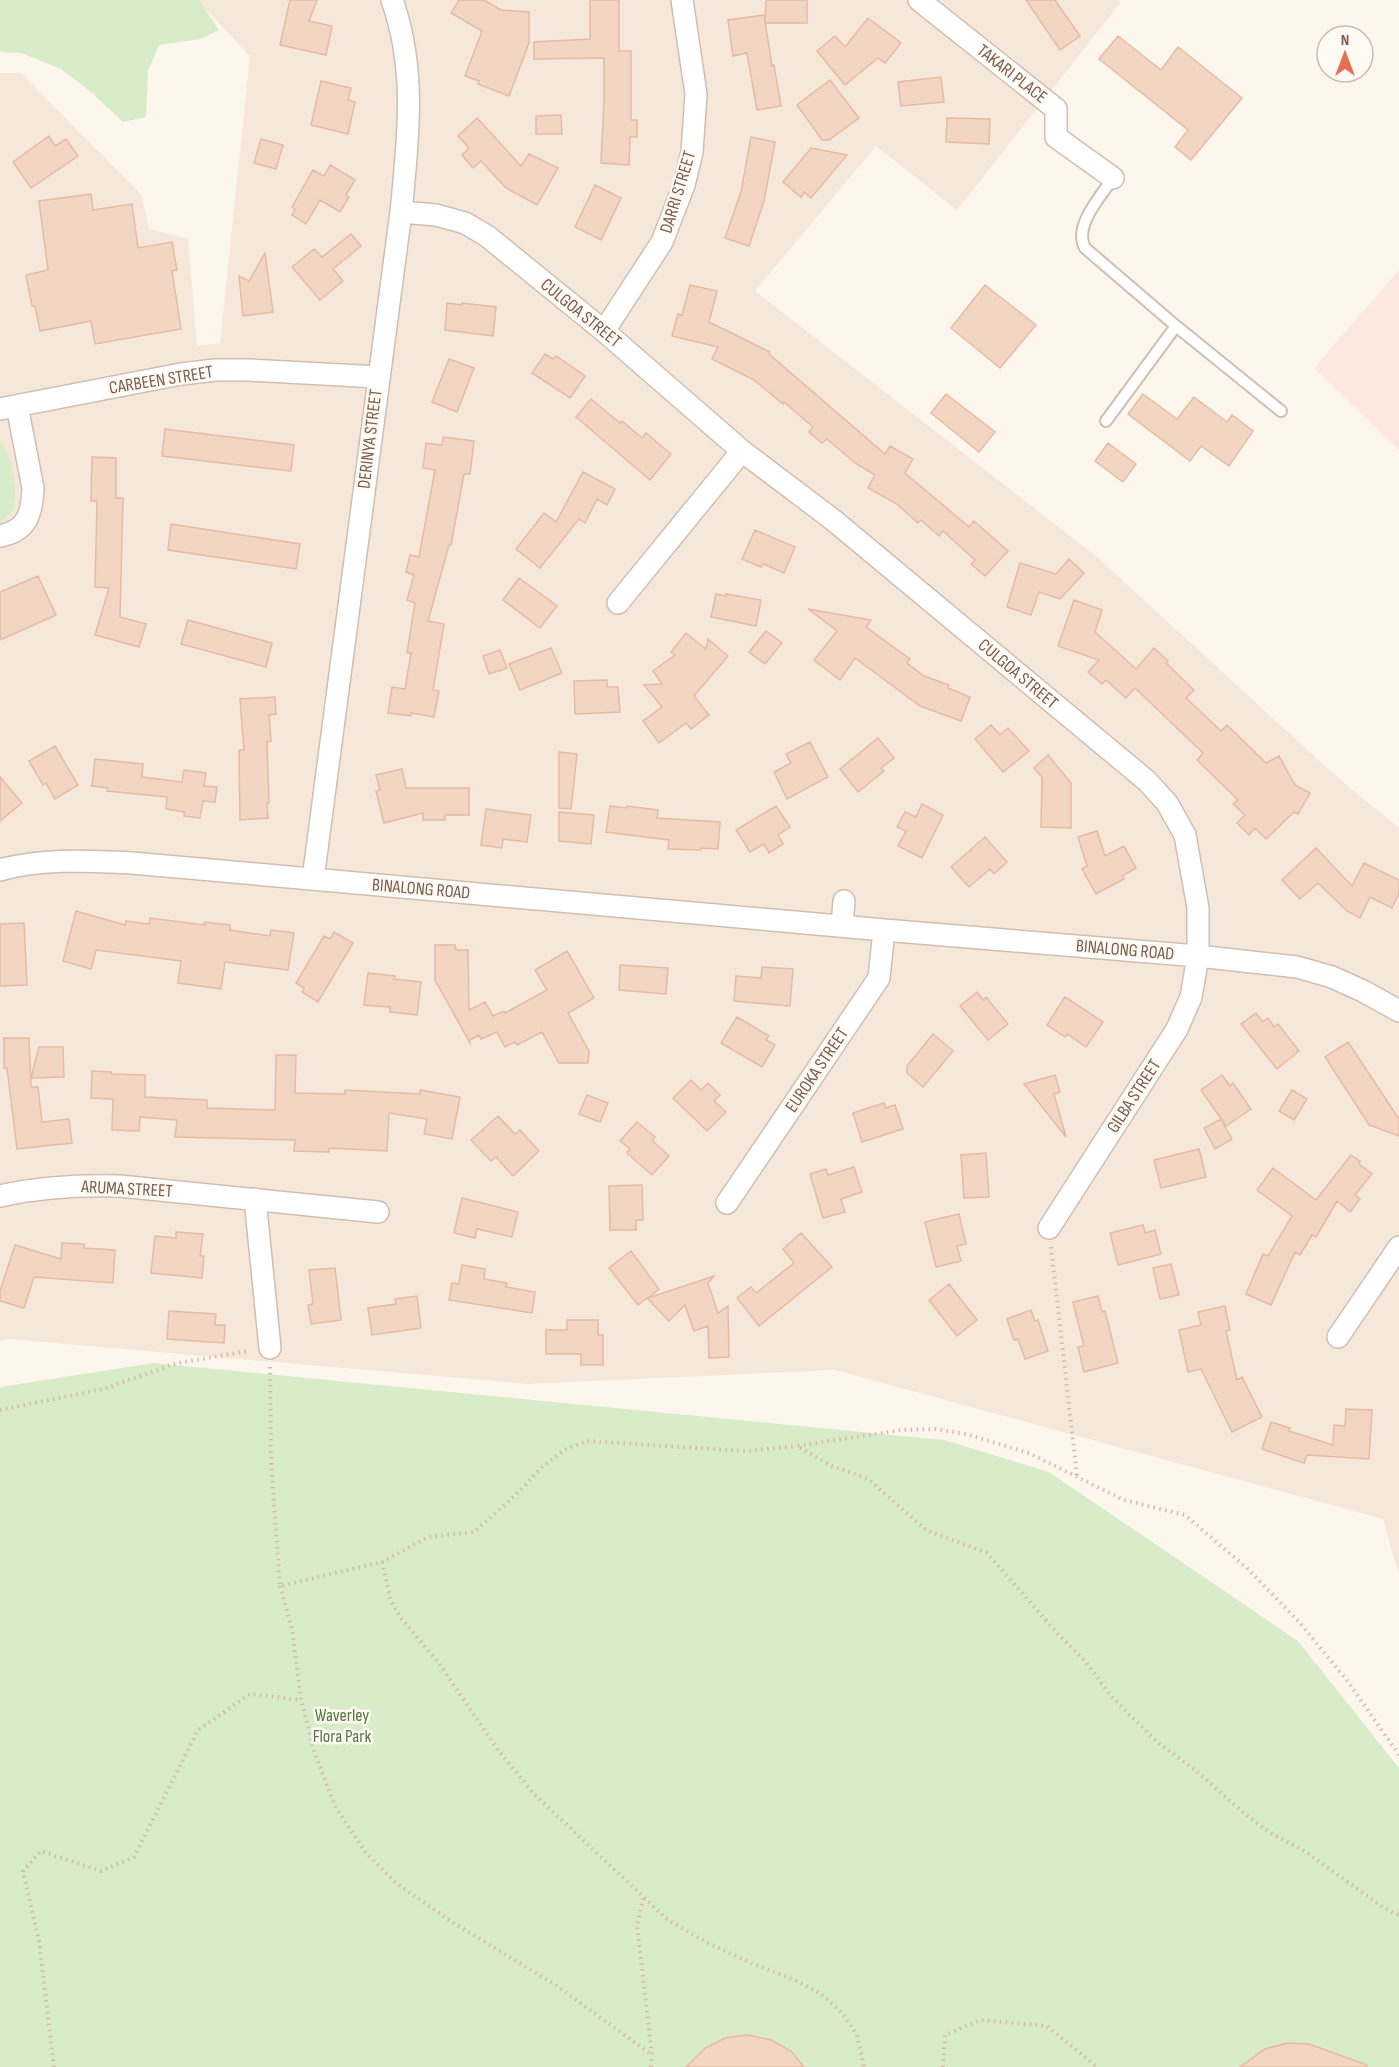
<svg xmlns="http://www.w3.org/2000/svg" width="1399" height="2067" font-family="'Sofia Sans Condensed',sans-serif">
  <style>
    .residential { fill: #f5e8da }
    .commercial { fill: #fde8e0 }
    .green { fill: #d8ecc9 }
    .building { fill: #f3d5c3; stroke: #e6bba3; stroke-width: 1.5 }
    .lines { fill: none; stroke-linecap: round; stroke-linejoin: round }
    .lane-casing { stroke: #d1beb0; stroke-width: 14 }
    .street-casing { stroke: #d1beb0; stroke-width: 24 }
    .path { stroke: #d9b8a5; stroke-width: 4; stroke-dasharray: 1.5 4.5; stroke-linecap: butt }
    .lane { stroke: #fff; stroke-width: 10 }
    .street { stroke: #fff; stroke-width: 21 }
    .labels { text-anchor: middle; dominant-baseline: central; stroke-width: 5; stroke-linejoin: round; paint-order: stroke }
    .street-label { font-size: 18px; fill: #7a5c4d; stroke: #fffaf3 }
    .park-label { font-size: 18px; fill: #537a41; stroke: #fffaf3 }
  </style>
  <rect width="100%" height="100%" fill="#fdf6ec"/>
  <path class="residential" d="M 197,0 L 1118,0 L 1121,2 L 957,210 L 876,146 L 755,291 L 1097,557 L 1337,777 L 1399,828 L 1399,1575 L 1383,1519 L 835,1370 L 529,1384 L 9,1339 L 0,1341 L 0,73 L 21,73 L 141,194 L 149,229 L 188,239 L 197,346 L 220,343 L 250,56 Z"/>
  <path class="commercial" d="M 1399,270 L 1399,450 L 1314,368 Z"/>
  <path class="green" d="M 0,0 L 199,0 L 219,30 L 201,39 L 159,45 L 148,71 L 146,117 L 123,122 L 91,92 L 61,69 L 21,53 L 0,52 Z
    M 0,440 C 11,452 20,493 13,508 C 11,514 5,518 0,522 Z
    M 154,1363 L 944,1440 L 1049,1472 L 1298,1641 L 1399,1768 L 1399,2067 L 0,2067 L 0,1387 Z"/>
  <path class="building" d="M 290,0 L 317,0 L 309,21 L 332,26 L 326,55 L 280,45 Z
    M 459,0 L 484,0 L 501,10 L 529,12 L 529,43 L 509,96 L 478,84 L 479,81 L 465,76 L 482,31 L 451,13 Z
    M 590,0 L 619,0 L 619,51 L 631,51 L 631,120 L 637,120 L 637,137 L 630,137 L 629,165 L 601,163 L 604,102 L 604,58 L 534,59 L 534,42 L 590,39 Z
    M 766,0 L 807,0 L 807,23 L 765,23 Z
    M 1026,0 L 1055,0 L 1080,36 L 1060,50 Z
    M 764,15 L 772,66 L 774,65 L 781,106 L 757,110 L 747,53 L 733,56 L 728,20 Z
    M 868,18 L 901,43 L 885,63 L 878,58 L 845,85 L 817,51 L 835,36 L 845,47 Z
    M 1118,36 L 1161,70 L 1178,47 L 1242,98 L 1191,160 L 1175,147 L 1188,130 L 1099,59 Z
    M 941,77 L 944,102 L 901,106 L 898,82 Z
    M 830,80 L 859,118 L 829,140 L 822,140 L 797,105 Z
    M 321,81 L 351,88 L 348,100 L 355,102 L 348,134 L 311,125 Z
    M 561,115 L 562,134 L 536,134 L 536,116 Z
    M 477,118 L 521,166 L 529,154 L 558,168 L 537,205 L 506,188 L 481,161 L 473,168 L 462,155 L 469,148 L 458,136 Z
    M 947,118 L 990,119 L 989,144 L 946,142 Z
    M 49,136 L 55,146 L 66,139 L 78,156 L 31,188 L 13,162 Z
    M 751,137 L 775,142 L 764,201 L 749,246 L 725,238 L 741,192 Z
    M 261,139 L 283,145 L 276,169 L 254,163 Z
    M 811,148 L 847,155 L 811,198 L 804,192 L 801,197 L 783,182 Z
    M 330,165 L 355,180 L 346,195 L 349,197 L 340,212 L 320,200 L 306,224 L 292,215 L 295,209 L 292,207 L 313,170 L 324,176 Z
    M 595,185 L 621,198 L 601,240 L 575,227 Z
    M 91,194 L 93,210 L 132,204 L 138,248 L 172,242 L 177,270 L 172,271 L 181,329 L 95,344 L 91,321 L 40,331 L 35,306 L 32,306 L 26,275 L 48,270 L 39,201 Z
    M 351,234 L 361,246 L 333,269 L 343,281 L 320,300 L 292,267 L 314,249 L 322,257 Z
    M 265,253 L 273,312 L 243,316 L 239,276 L 249,281 Z
    M 690,285 L 717,291 L 709,322 L 770,352 L 769,354 L 885,454 L 890,446 L 913,459 L 905,473 L 969,527 L 974,521 L 1008,551 L 985,576 L 971,564 L 975,560 L 943,531 L 939,536 L 921,520 L 918,523 L 897,504 L 868,488 L 875,475 L 855,463 L 827,439 L 822,443 L 809,432 L 813,427 L 784,402 L 783,404 L 754,380 L 712,359 L 718,347 L 672,336 L 678,314 L 682,315 Z
    M 985,285 L 1036,325 L 1000,368 L 951,328 Z
    M 447,303 L 462,305 L 462,303 L 496,307 L 493,336 L 445,330 Z
    M 545,354 L 553,359 L 556,356 L 585,376 L 570,398 L 532,373 Z
    M 449,359 L 474,368 L 457,412 L 432,402 Z
    M 946,394 L 995,432 L 979,452 L 931,413 Z
    M 1143,394 L 1177,419 L 1194,397 L 1227,422 L 1232,415 L 1253,431 L 1229,466 L 1201,446 L 1190,461 L 1128,414 Z
    M 591,399 L 620,423 L 622,421 L 642,438 L 646,433 L 671,454 L 650,480 L 576,417 Z
    M 165,429 L 294,445 L 291,471 L 162,456 Z
    M 443,437 L 474,441 L 470,474 L 464,474 L 451,545 L 449,545 L 428,621 L 444,624 L 433,690 L 439,691 L 434,717 L 411,713 L 411,716 L 388,713 L 392,687 L 405,689 L 411,653 L 407,653 L 415,603 L 407,600 L 414,575 L 406,572 L 410,555 L 419,557 L 435,470 L 423,468 L 426,443 L 442,445 Z
    M 1108,443 L 1136,464 L 1123,482 L 1095,461 Z
    M 92,457 L 116,458 L 116,498 L 123,498 L 120,617 L 146,624 L 139,647 L 95,635 L 109,588 L 95,587 L 97,501 L 91,501 Z
    M 583,472 L 615,489 L 607,505 L 597,499 L 585,523 L 579,519 L 540,568 L 516,549 L 544,513 L 556,522 Z
    M 171,524 L 300,544 L 296,569 L 168,550 Z
    M 755,530 L 795,547 L 784,573 L 763,564 L 761,567 L 742,559 Z
    M 1069,559 L 1084,573 L 1060,599 L 1039,592 L 1031,615 L 1007,607 L 1020,563 L 1056,574 Z
    M 38,576 L 56,615 L 0,640 L 0,592 Z
    M 519,578 L 557,606 L 540,628 L 503,600 Z
    M 716,594 L 726,596 L 726,594 L 761,600 L 756,626 L 711,617 Z
    M 1074,600 L 1102,610 L 1095,632 L 1136,669 L 1154,648 L 1168,661 L 1166,663 L 1194,690 L 1186,698 L 1221,731 L 1227,725 L 1266,763 L 1279,756 L 1295,785 L 1310,793 L 1298,814 L 1294,812 L 1266,839 L 1255,828 L 1249,835 L 1237,823 L 1245,815 L 1233,804 L 1238,800 L 1197,760 L 1203,753 L 1135,688 L 1126,698 L 1106,680 L 1102,684 L 1088,672 L 1099,660 L 1058,646 Z
    M 808,609 L 871,620 L 866,627 L 910,659 L 907,663 L 924,676 L 949,685 L 948,688 L 970,697 L 961,721 L 920,706 L 855,658 L 840,680 L 814,660 L 837,631 Z
    M 188,620 L 272,643 L 266,667 L 181,644 Z
    M 766,631 L 782,643 L 765,664 L 749,652 Z
    M 686,633 L 706,649 L 708,639 L 728,656 L 694,696 L 709,715 L 691,729 L 686,723 L 659,743 L 643,721 L 662,707 L 644,685 L 662,684 L 653,671 L 675,655 L 671,652 Z
    M 551,648 L 562,673 L 520,690 L 509,664 Z
    M 500,650 L 507,668 L 489,674 L 483,656 Z
    M 607,680 L 607,687 L 618,687 L 620,712 L 575,714 L 574,681 Z
    M 275,697 L 276,714 L 269,715 L 271,741 L 267,742 L 269,803 L 267,803 L 268,818 L 240,820 L 239,750 L 244,750 L 240,699 Z
    M 991,725 L 1000,735 L 1008,728 L 1029,751 L 1003,772 L 975,739 Z
    M 878,738 L 894,758 L 881,768 L 884,771 L 858,792 L 840,769 Z
    M 810,742 L 828,777 L 787,799 L 774,772 L 791,763 L 786,754 Z
    M 55,746 L 78,785 L 55,799 L 46,783 L 43,785 L 29,761 Z
    M 559,752 L 577,754 L 571,809 L 559,808 Z
    M 1048,755 L 1071,783 L 1071,828 L 1041,827 L 1042,777 L 1034,768 Z
    M 95,759 L 143,764 L 142,777 L 182,782 L 184,770 L 206,773 L 204,786 L 217,787 L 215,802 L 203,801 L 200,818 L 184,816 L 184,812 L 166,809 L 167,797 L 107,791 L 108,788 L 92,786 Z
    M 402,769 L 406,788 L 469,788 L 469,815 L 445,815 L 445,820 L 423,820 L 423,813 L 384,823 L 376,791 L 380,790 L 376,775 Z
    M 0,777 L 22,803 L 0,821 Z
    M 922,804 L 943,815 L 922,858 L 898,846 L 906,831 L 897,827 L 905,812 L 916,817 Z
    M 610,806 L 627,808 L 627,806 L 658,810 L 657,818 L 720,822 L 718,849 L 701,848 L 701,850 L 668,849 L 669,840 L 606,832 Z
    M 776,806 L 790,827 L 778,835 L 783,844 L 769,853 L 764,844 L 750,852 L 736,830 Z
    M 486,809 L 531,815 L 527,842 L 503,839 L 502,848 L 481,845 Z
    M 559,812 L 594,815 L 591,844 L 559,841 Z
    M 1097,831 L 1105,856 L 1124,846 L 1136,868 L 1122,876 L 1124,879 L 1096,894 L 1082,869 L 1087,866 L 1078,837 Z
    M 985,837 L 1007,862 L 994,874 L 990,869 L 969,887 L 951,867 Z
    M 1316,848 L 1352,886 L 1364,863 L 1399,880 L 1399,893 L 1392,908 L 1370,897 L 1360,918 L 1347,911 L 1318,883 L 1300,899 L 1282,880 Z
    M 76,911 L 125,925 L 126,921 L 149,924 L 150,918 L 205,925 L 205,922 L 230,925 L 230,930 L 270,936 L 271,930 L 294,933 L 288,970 L 225,962 L 221,989 L 178,983 L 181,961 L 96,950 L 91,969 L 63,961 Z
    M 24,923 L 27,985 L 0,986 L 0,924 Z
    M 334,932 L 353,943 L 318,1002 L 302,992 L 304,988 L 296,983 L 324,936 L 330,939 Z
    M 435,945 L 455,945 L 456,950 L 468,950 L 469,1010 L 485,1002 L 493,1016 L 504,1011 L 505,1013 L 547,990 L 535,970 L 567,951 L 594,998 L 568,1013 L 589,1051 L 588,1063 L 559,1063 L 542,1032 L 517,1045 L 515,1042 L 505,1047 L 497,1032 L 481,1039 L 479,1035 L 470,1040 L 470,1043 L 435,980 Z
    M 620,965 L 668,968 L 666,994 L 619,990 Z
    M 762,967 L 793,969 L 790,1006 L 734,1001 L 736,976 L 761,978 Z
    M 368,973 L 395,976 L 394,979 L 421,982 L 417,1015 L 390,1012 L 390,1007 L 364,1005 Z
    M 977,992 L 983,1000 L 986,997 L 1008,1024 L 988,1040 L 960,1006 Z
    M 1065,997 L 1103,1022 L 1086,1047 L 1067,1034 L 1065,1037 L 1047,1025 Z
    M 1256,1013 L 1263,1022 L 1268,1018 L 1274,1027 L 1278,1024 L 1299,1051 L 1277,1069 L 1241,1024 Z
    M 737,1017 L 769,1036 L 766,1040 L 775,1045 L 762,1067 L 721,1043 Z
    M 933,1034 L 953,1051 L 923,1087 L 907,1073 L 907,1066 Z
    M 4,1038 L 29,1038 L 31,1087 L 38,1087 L 42,1122 L 69,1119 L 72,1143 L 17,1149 L 7,1068 L 4,1068 Z
    M 1348,1042 L 1399,1119 L 1399,1136 L 1369,1125 L 1325,1057 Z
    M 39,1047 L 63,1047 L 64,1077 L 31,1078 Z
    M 276,1055 L 296,1055 L 295,1093 L 345,1094 L 345,1090 L 420,1094 L 420,1090 L 460,1097 L 452,1139 L 424,1134 L 427,1119 L 389,1113 L 387,1151 L 329,1148 L 329,1152 L 294,1151 L 295,1140 L 175,1137 L 177,1120 L 140,1117 L 139,1131 L 112,1130 L 113,1099 L 91,1098 L 92,1071 L 111,1072 L 111,1074 L 145,1075 L 145,1097 L 207,1100 L 207,1108 L 275,1110 Z
    M 1055,1075 L 1060,1092 L 1054,1094 L 1066,1137 L 1024,1084 Z
    M 1222,1075 L 1230,1086 L 1233,1083 L 1251,1109 L 1226,1126 L 1201,1090 Z
    M 691,1080 L 701,1090 L 708,1083 L 720,1095 L 714,1101 L 726,1112 L 707,1131 L 673,1098 Z
    M 1292,1090 L 1307,1099 L 1294,1120 L 1279,1111 Z
    M 587,1095 L 608,1103 L 600,1122 L 579,1114 Z
    M 884,1103 L 886,1108 L 895,1105 L 903,1129 L 862,1142 L 853,1113 Z
    M 498,1116 L 515,1134 L 520,1130 L 539,1151 L 513,1176 L 496,1157 L 491,1161 L 471,1140 Z
    M 1221,1119 L 1232,1139 L 1215,1149 L 1204,1128 Z
    M 637,1122 L 655,1137 L 652,1140 L 669,1156 L 652,1175 L 627,1153 L 630,1149 L 620,1141 Z
    M 1199,1149 L 1206,1177 L 1161,1188 L 1154,1160 Z
    M 986,1153 L 989,1197 L 964,1198 L 961,1155 Z
    M 1351,1155 L 1360,1161 L 1359,1164 L 1372,1174 L 1355,1195 L 1360,1199 L 1350,1212 L 1337,1201 L 1316,1237 L 1312,1235 L 1300,1255 L 1295,1252 L 1271,1305 L 1246,1294 L 1263,1254 L 1268,1256 L 1292,1216 L 1257,1190 L 1273,1168 L 1316,1200 Z
    M 854,1167 L 862,1192 L 841,1199 L 845,1212 L 823,1218 L 810,1174 L 826,1169 L 828,1175 Z
    M 642,1185 L 643,1220 L 636,1220 L 636,1230 L 610,1230 L 609,1186 Z
    M 462,1198 L 518,1212 L 512,1237 L 477,1229 L 475,1238 L 454,1233 Z
    M 959,1214 L 966,1244 L 957,1246 L 961,1261 L 936,1267 L 925,1222 Z
    M 1143,1225 L 1145,1233 L 1155,1230 L 1161,1254 L 1118,1265 L 1110,1233 Z
    M 176,1232 L 203,1234 L 200,1256 L 204,1256 L 202,1278 L 151,1273 L 155,1236 L 176,1238 Z
    M 801,1233 L 832,1267 L 759,1326 L 737,1298 L 751,1287 L 756,1293 L 794,1263 L 783,1249 Z
    M 62,1243 L 84,1244 L 84,1248 L 115,1250 L 113,1283 L 34,1277 L 24,1308 L 0,1301 L 0,1291 L 15,1245 L 61,1259 Z
    M 631,1251 L 659,1289 L 648,1298 L 714,1276 L 708,1283 L 718,1313 L 728,1306 L 729,1357 L 709,1358 L 708,1326 L 694,1331 L 685,1305 L 669,1321 L 647,1298 L 638,1305 L 609,1268 Z
    M 1171,1264 L 1179,1295 L 1160,1299 L 1153,1268 Z
    M 462,1265 L 485,1269 L 484,1279 L 507,1283 L 506,1287 L 535,1292 L 532,1313 L 449,1300 L 452,1283 L 459,1284 Z
    M 335,1268 L 341,1320 L 311,1324 L 308,1305 L 313,1304 L 309,1270 Z
    M 949,1284 L 977,1320 L 957,1336 L 929,1300 Z
    M 417,1296 L 421,1328 L 372,1335 L 368,1308 L 396,1304 L 395,1299 Z
    M 1098,1296 L 1102,1312 L 1105,1311 L 1118,1363 L 1084,1372 L 1078,1347 L 1084,1346 L 1073,1302 Z
    M 1225,1306 L 1230,1330 L 1226,1331 L 1237,1380 L 1242,1377 L 1262,1417 L 1232,1432 L 1201,1369 L 1188,1372 L 1179,1330 L 1201,1325 L 1198,1312 Z
    M 1031,1310 L 1035,1321 L 1038,1320 L 1048,1351 L 1025,1359 L 1018,1339 L 1014,1340 L 1007,1319 Z
    M 169,1311 L 216,1314 L 215,1325 L 225,1325 L 224,1343 L 167,1339 Z
    M 567,1320 L 598,1320 L 598,1335 L 603,1335 L 603,1365 L 581,1365 L 581,1354 L 546,1354 L 546,1330 L 567,1330 Z
    M 1346,1409 L 1372,1410 L 1369,1459 L 1307,1455 L 1304,1463 L 1262,1449 L 1271,1422 L 1290,1428 L 1289,1431 L 1333,1445 L 1334,1425 L 1345,1426 Z
    M 748,2035 L 771,2040 L 791,2051 L 804,2067 L 686,2067 L 705,2048 L 725,2038 Z
    M 1287,2043 L 1309,2044 L 1367,2065 L 1367,2067 L 1240,2067 L 1265,2049 Z"/>
  <g class="lines">
    <g class="lane-casing">
      <path id="lane" d="M 1113,178 C 1101,196 1073,226 1085,248 L 1176,326 L 1281,411
        M 1106,421 L 1176,326"/>
    </g>
    <g class="street-casing">
      <path id="street" d="M 919,0 L 1056,109 L 1056,137 L 1113,178
        M 401,212 L 436,215 L 465,223 L 487,236 L 604,331 L 742,451 L 832,519 L 1147,781 L 1167,803 L 1185,835 L 1198,908 L 1198,956 L 1191,997 L 1177,1029 L 1049,1228
        M 604,331 L 662,242 L 684,185 L 692,152 L 696,94 L 682,0
        M 0,409 L 181,374 L 215,370 L 249,370 L 378,377
        M 0,536 C 27,531 32,514 33,488 L 17,406
        M 618,603 L 742,451
        M 0,870 C 43,858 87,861 132,863 L 884,930 L 1198,956 L 1297,967 L 1332,977 L 1363,991 L 1399,1011
        M 313,879 L 401,212 C 408,140 417,70 392,0
        M 842,926 L 844,901
        M 0,1196 C 40,1187 80,1185 120,1186 L 378,1212
        M 255,1199 L 270,1348
        M 727,1203 L 879,978 L 884,930
        M 1338,1337 L 1399,1247"/>
    </g>
    <path class="path" d="M 1051,1247 L 1077,1476
      M 270,1367 L 271,1461 L 280,1586 L 382,1562 L 428,1537 L 474,1532 L 518,1493 L 543,1466 L 566,1449 L 587,1441 L 746,1451 L 797,1446
      M 0,1410 L 103,1389 L 178,1363 L 249,1351
      M 382,1562 L 391,1601 L 400,1617 L 438,1662 L 498,1750 L 533,1793 L 668,1920 L 708,1943 L 751,1963 L 795,1980 L 821,1994 L 842,2013 L 857,2035 L 864,2067
      M 280,1586 L 292,1629 L 301,1700 L 315,1754 L 336,1808 L 366,1853 L 396,1883 L 449,1920 L 557,1986 L 652,2055 L 637,1925 L 644,1897
      M 1399,1755 L 1349,1683 L 1299,1622 L 1248,1569 L 1185,1515 L 1124,1500 L 1029,1453 L 966,1434 L 936,1429 L 901,1430 L 797,1446 L 830,1465 L 868,1479 L 926,1530 L 987,1553 L 1058,1634 L 1086,1662 L 1111,1696 L 1156,1741 L 1195,1770 L 1244,1813 L 1269,1832 L 1306,1852 L 1384,1908 L 1399,1915
      M 54,2067 L 39,1941 L 23,1871 L 41,1851 L 101,1871 L 134,1857 L 198,1730 L 250,1694 L 301,1700
      M 651,2067 L 652,2055
      M 943,2067 L 945,2035 L 980,2020 L 1047,2026 L 1097,2067"/>
    <use href="#lane" class="lane"/>
    <use href="#street" class="street"/>
  </g>
  <g class="labels">
    <g class="street-label">
      <text transform="translate(1012 74) rotate(38)">TAKARI PLACE</text>
      <text transform="translate(678 192) rotate(-73)">DARRI STREET</text>
      <text transform="translate(581 313) rotate(39)">CULGOA STREET</text>
      <text transform="translate(161 380) rotate(-9)">CARBEEN STREET</text>
      <text transform="translate(370 439) rotate(-83)">DERINYA STREET</text>
      <text transform="translate(1018 674) rotate(40)">CULGOA STREET</text>
      <text transform="translate(421 889) rotate(5)">BINALONG ROAD</text>
      <text transform="translate(1125 950) rotate(5)">BINALONG ROAD</text>
      <text transform="translate(817 1070) rotate(-56)">EUROKA STREET</text>
      <text transform="translate(1134 1096) rotate(-57)">GILBA STREET</text>
      <text transform="translate(127 1189) rotate(3)">ARUMA STREET</text>
    </g>
    <g class="park-label">
      <text x="342" y="1715">Waverley<tspan x="342" dy="21">Flora Park</tspan></text>
    </g>
  </g>
  <g transform="translate(1345 54)"><circle r="28" fill="#fffaf3" stroke="#cabbb1" stroke-width="1.5"/>
  <path d="M0-4.5L10 22L0 15L-10 22Z" fill="#e76f51"/>
  <text y="-9" font-size="16" font-weight="bold" text-anchor="middle" fill="#7a5c4d">N</text>
  </g>
</svg>
